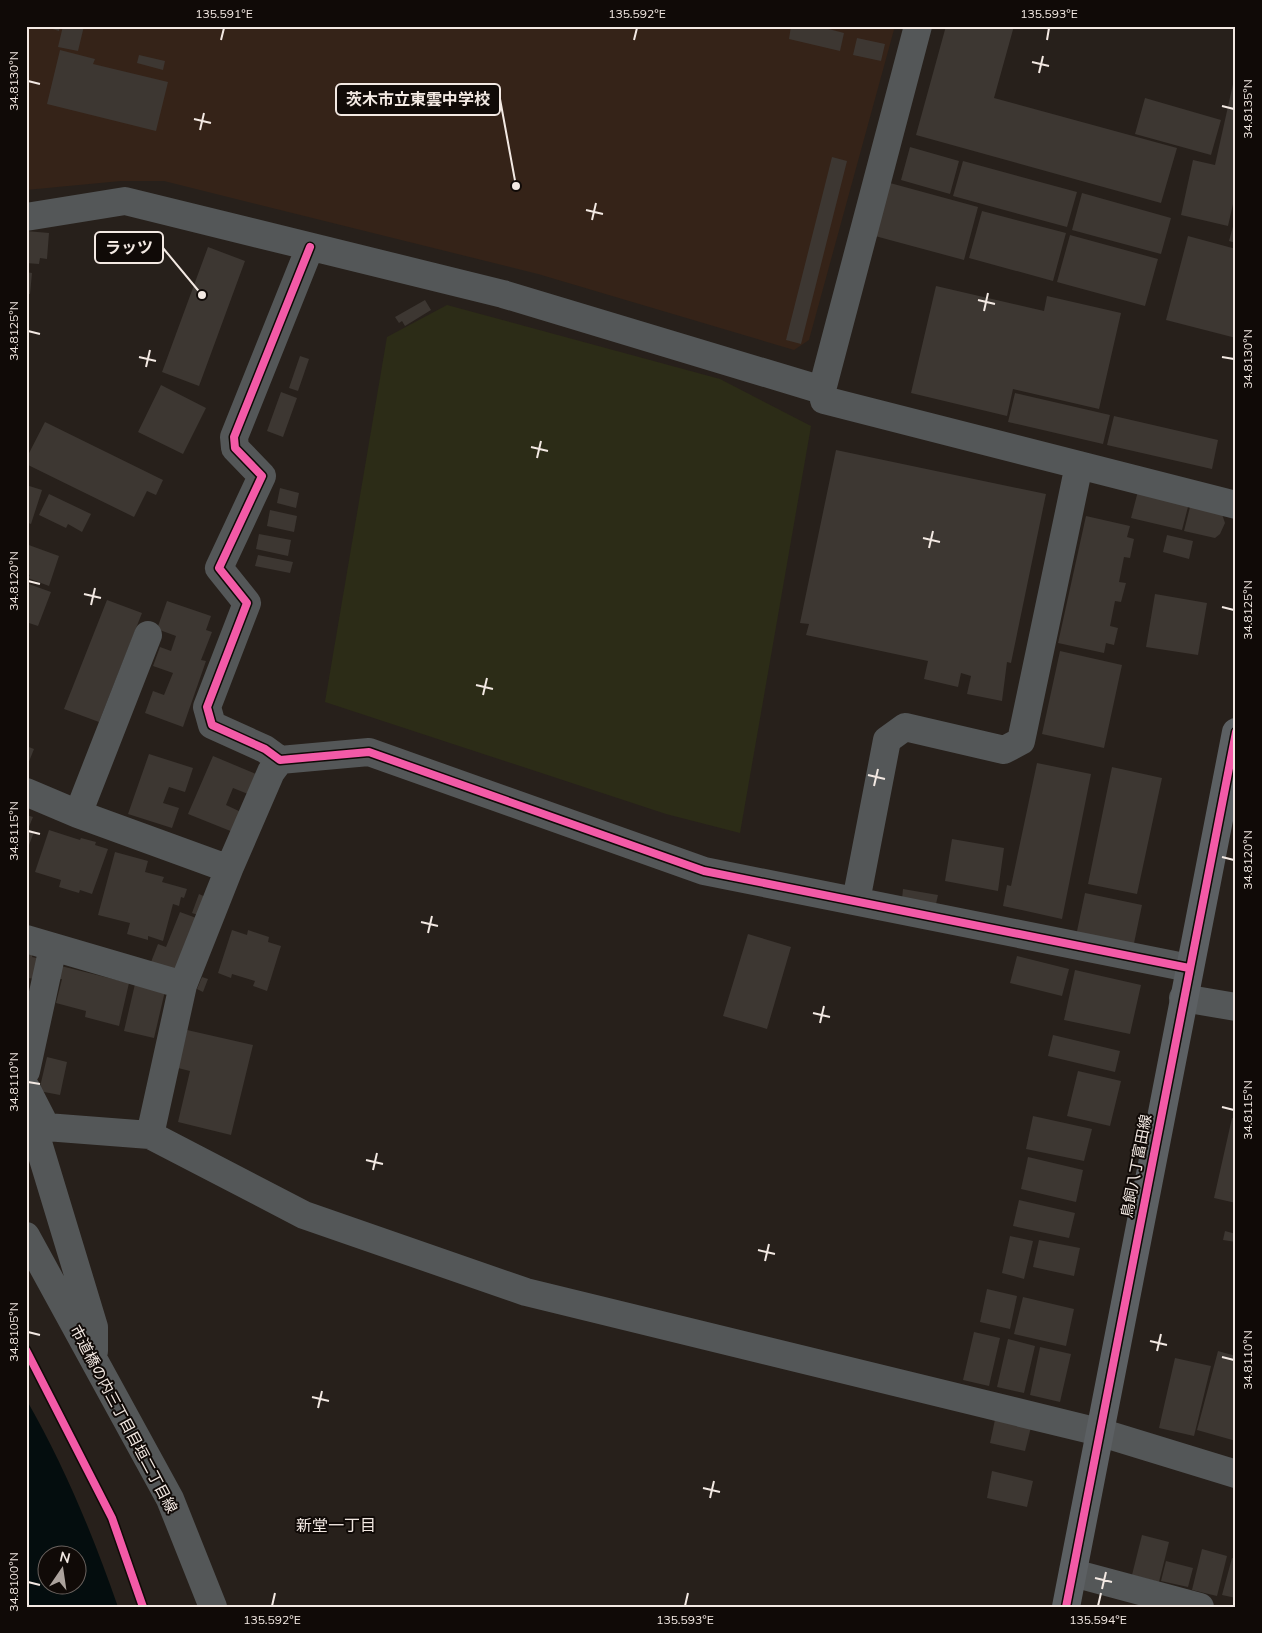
<svg xmlns="http://www.w3.org/2000/svg" width="1262" height="1633" font-family="Mulish,'Noto Sans JP',sans-serif">
  <style>
    .built { fill: #352318 }
    .green { fill: #2c2c17 }
    .water { fill: #040d0e; fill-rule: evenodd }
    .building { fill: #3d3732 }
    .lines { fill: none; stroke-linecap: round; stroke-linejoin: round }
    .minor { stroke: #545758; stroke-width: 28 }
    .major { stroke: #5c6063; stroke-width: 28 }
    .cycleway-casing { stroke: #100a07; stroke-width: 11 }
    .cycleway { stroke: #f35aa7; stroke-width: 8 }
    .ticks { fill: none; stroke: #f3e9e3; stroke-width: 2 }
    .labels { text-anchor: middle; dominant-baseline: central; stroke-width: 4; stroke-linejoin: round; paint-order: stroke }
    .street-label { font-size: 15px; fill: #f3e9e3; stroke: #100a07 }
    .neighbourhood-label { font-size: 16px; fill: #f3e9e3; stroke: #100a07 }
    .leader { fill: none; stroke: #f3e9e3; stroke-width: 2 }
    .callout-dot { fill: #f3e9e3; stroke: #100a07; stroke-width: 2 }
    .callout { fill: #100a07; stroke: #f3e9e3; stroke-width: 2 }
    .callout-label { font-size: 16px; text-anchor: middle; font-weight: bold; fill: #f3e9e3 }
    .neatline { fill: none; stroke: #f3e9e3; stroke-width: 2 }
    .ticks-label { font-size: 12px; text-anchor: middle; fill: #f3e9e3 }
  </style>
  <rect width="100%" height="100%" fill="#27201b"/>
  <path class="built" d="M 26,26 L 895,26 L 809,340 L 794,350 L 538,274 L 164,181 L 121,181 L 26,190 Z"/>
  <path class="green" d="M 447,305 L 720,379 L 811,426 L 740,833 L 666,814 L 325,702 L 387,337 Z"/>
  <path class="water" d="M 26,1399 C 64,1465 93,1535 118,1607 L 26,1607 ZM 48,1556 L 78,1556 L 78,1586 L 48,1586 Z"/>
  <path class="building" d="M 43,26 L 60,26 L 59,31 Z
    M 63,26 L 84,26 L 78,51 L 58,47 Z
    M 791,26 L 817,26 L 844,33 L 840,51 L 789,39 Z
    M 946,26 L 1014,26 L 994,98 L 1177,148 L 1161,203 L 916,135 Z
    M 857,38 L 885,44 L 881,61 L 853,55 Z
    M 60,50 L 95,59 L 93,64 L 168,82 L 156,131 L 47,104 Z
    M 139,55 L 165,61 L 163,70 L 137,63 Z
    M 1235,75 L 1236,191 L 1228,226 L 1181,215 L 1193,160 L 1215,165 Z
    M 1145,98 L 1221,120 L 1211,155 L 1135,134 Z
    M 910,147 L 959,161 L 950,194 L 901,180 Z
    M 832,157 L 847,161 L 801,344 L 786,340 Z
    M 963,161 L 1077,192 L 1067,227 L 953,196 Z
    M 890,183 L 978,207 L 964,260 L 875,236 Z
    M 1082,193 L 1171,218 L 1161,254 L 1072,230 Z
    M 982,211 L 1066,233 L 1053,281 L 969,258 Z
    M 1235,219 L 1236,219 L 1236,243 L 1229,241 Z
    M 26,231 L 49,233 L 47,259 L 40,258 L 39,264 L 26,263 Z
    M 1070,235 L 1158,259 L 1145,306 L 1057,282 Z
    M 1188,236 L 1236,249 L 1236,338 L 1166,320 Z
    M 208,247 L 245,261 L 199,386 L 162,372 Z
    M 26,272 L 32,273 L 30,294 L 26,294 Z
    M 936,286 L 1044,311 L 1047,296 L 1121,313 L 1099,409 L 1013,389 L 1007,416 L 911,393 Z
    M 26,298 L 29,299 L 28,317 L 26,317 Z
    M 425,300 L 431,310 L 405,326 L 402,321 L 399,323 L 395,317 Z
    M 300,356 L 309,359 L 298,391 L 289,388 Z
    M 161,385 L 206,408 L 183,454 L 138,432 Z
    M 281,392 L 297,398 L 283,437 L 267,431 Z
    M 1015,393 L 1110,415 L 1103,444 L 1008,422 Z
    M 1114,416 L 1218,440 L 1212,469 L 1107,445 Z
    M 45,422 L 163,480 L 156,495 L 147,491 L 134,517 L 26,464 L 26,459 Z
    M 836,450 L 1046,494 L 1011,663 L 1007,662 L 1002,701 L 967,694 L 971,676 L 961,673 L 958,687 L 924,679 L 928,661 L 806,635 L 809,624 L 800,623 Z
    M 26,485 L 42,490 L 31,524 L 26,522 Z
    M 280,488 L 299,493 L 296,508 L 277,503 Z
    M 1138,491 L 1189,503 L 1182,530 L 1131,518 Z
    M 49,494 L 91,514 L 82,532 L 68,524 L 66,528 L 39,515 Z
    M 1191,503 L 1221,511 L 1225,523 L 1220,534 L 1215,538 L 1184,531 Z
    M 270,510 L 297,516 L 294,532 L 267,526 Z
    M 1086,516 L 1130,526 L 1127,537 L 1134,539 L 1130,558 L 1124,557 L 1119,582 L 1126,583 L 1121,602 L 1115,601 L 1110,626 L 1118,628 L 1114,645 L 1106,643 L 1104,653 L 1058,643 Z
    M 259,534 L 291,540 L 288,556 L 256,549 Z
    M 1167,535 L 1193,541 L 1189,559 L 1163,552 Z
    M 26,544 L 59,556 L 49,586 L 28,578 L 30,575 L 26,574 Z
    M 258,555 L 293,562 L 290,573 L 255,566 Z
    M 26,583 L 51,592 L 38,626 L 26,622 Z
    M 1155,594 L 1207,603 L 1198,655 L 1146,647 Z
    M 107,600 L 142,613 L 99,722 L 64,709 Z
    M 167,601 L 211,616 L 206,630 L 212,632 L 201,660 L 206,661 L 183,727 L 145,713 L 153,691 L 164,695 L 173,673 L 153,666 L 160,647 L 171,651 L 176,636 L 157,629 Z
    M 1060,651 L 1122,665 L 1104,748 L 1042,734 Z
    M 26,746 L 34,749 L 26,769 Z
    M 149,754 L 193,768 L 185,792 L 169,787 L 163,803 L 179,808 L 172,828 L 128,814 Z
    M 213,756 L 256,774 L 248,794 L 233,788 L 226,805 L 241,812 L 233,832 L 188,814 Z
    M 1037,763 L 1091,774 L 1062,919 L 1003,906 L 1007,885 L 1011,886 Z
    M 1112,767 L 1162,778 L 1137,894 L 1088,884 Z
    M 26,815 L 33,817 L 28,829 L 34,832 L 26,853 Z
    M 49,830 L 80,840 L 81,838 L 96,842 L 95,845 L 108,849 L 92,894 L 80,890 L 79,893 L 59,887 L 61,880 L 35,872 Z
    M 952,839 L 1004,848 L 998,891 L 945,881 Z
    M 115,852 L 148,861 L 145,872 L 164,877 L 162,882 L 187,889 L 184,898 L 181,897 L 179,906 L 173,904 L 163,941 L 148,936 L 148,940 L 127,934 L 130,923 L 98,915 Z
    M 903,889 L 938,895 L 936,904 L 902,899 Z
    M 1085,893 L 1142,905 L 1133,948 L 1076,936 Z
    M 199,894 L 210,899 L 204,917 L 192,913 Z
    M 180,912 L 199,919 L 178,973 L 151,962 L 158,944 L 166,947 Z
    M 232,930 L 247,935 L 248,930 L 269,937 L 268,942 L 281,946 L 267,991 L 253,986 L 255,981 L 232,974 L 231,978 L 218,973 Z
    M 748,934 L 791,947 L 767,1029 L 723,1016 Z
    M 26,951 L 33,953 L 32,957 L 41,959 L 36,979 L 28,978 L 27,983 Z
    M 1017,956 L 1069,969 L 1062,996 L 1010,983 Z
    M 61,966 L 129,983 L 119,1026 L 85,1017 L 86,1011 L 56,1003 L 62,979 L 58,979 Z
    M 1075,970 L 1141,985 L 1130,1034 L 1064,1020 Z
    M 202,977 L 208,979 L 203,992 L 197,989 Z
    M 135,984 L 165,991 L 154,1038 L 124,1031 Z
    M 187,1030 L 253,1045 L 231,1135 L 178,1122 L 190,1071 L 178,1068 Z
    M 1053,1035 L 1120,1051 L 1115,1072 L 1048,1056 Z
    M 47,1057 L 67,1062 L 60,1095 L 39,1091 Z
    M 1078,1071 L 1121,1081 L 1110,1126 L 1067,1116 Z
    M 1033,1116 L 1092,1129 L 1084,1161 L 1026,1149 Z
    M 1232,1118 L 1236,1119 L 1236,1203 L 1214,1198 Z
    M 1028,1157 L 1083,1170 L 1076,1202 L 1021,1189 Z
    M 1019,1200 L 1075,1213 L 1069,1238 L 1013,1226 Z
    M 1225,1231 L 1236,1234 L 1236,1242 L 1223,1240 Z
    M 1010,1236 L 1033,1241 L 1024,1279 L 1002,1273 Z
    M 1039,1240 L 1080,1248 L 1074,1276 L 1033,1267 Z
    M 987,1289 L 1017,1296 L 1010,1329 L 980,1322 Z
    M 1023,1297 L 1074,1309 L 1066,1346 L 1014,1334 Z
    M 974,1332 L 1000,1338 L 989,1386 L 963,1380 Z
    M 1008,1339 L 1035,1346 L 1024,1393 L 997,1387 Z
    M 1040,1347 L 1071,1354 L 1060,1402 L 1030,1395 Z
    M 1218,1351 L 1236,1356 L 1236,1441 L 1197,1430 Z
    M 1175,1358 L 1211,1366 L 1194,1436 L 1159,1428 Z
    M 996,1415 L 1032,1423 L 1025,1451 L 990,1443 Z
    M 992,1471 L 1033,1481 L 1027,1507 L 987,1498 Z
    M 1142,1535 L 1169,1542 L 1159,1582 L 1132,1575 Z
    M 1202,1549 L 1227,1556 L 1217,1596 L 1192,1590 Z
    M 1232,1558 L 1236,1559 L 1236,1598 L 1222,1595 Z
    M 1166,1561 L 1193,1568 L 1188,1587 L 1161,1581 Z"/>
  <g class="lines">
    <path class="minor" d="M 26,217 L 125,201 L 503,294 L 822,390 L 918,26
      M 310,247 L 234,437 L 235,448 L 262,476 L 219,568 L 247,603 L 207,707 L 212,725 L 265,749 L 280,760 L 369,752 L 704,871 L 1189,968
      M 822,390 L 824,400 L 1236,505
      M 26,792 L 78,814 L 229,869
      M 78,814 L 148,635
      M 856,901 L 887,740 L 905,727 L 1004,750 L 1021,741 L 1079,465
      M 26,939 L 183,985
      M 1183,998 L 1236,1007
      M 26,1071 L 53,947
      M 26,1088 L 46,1127
      M 26,1116 L 33,1126 L 94,1327 L 94,1351
      M 33,1126 L 150,1135 L 304,1215 L 526,1292 L 1099,1432 L 1236,1474
      M 150,1135 L 183,985 L 229,869 L 271,772 L 280,760
      M 26,1236 L 170,1499 L 213,1607
      M 1073,1573 L 1200,1607"/>
    <path class="major" d="M 1066,1607 L 1236,732"/>
    <g class="cycleway-casing">
      <path id="cycleway" d="M 310,247 L 234,437 L 235,448 L 262,476 L 219,568 L 247,603 L 207,707 L 212,725 L 265,749 L 280,760 L 369,752 L 704,871 L 1189,968
        M 26,1350 L 112,1518 L 143,1607
        M 1066,1607 L 1236,732"/>
    </g>
    <use href="#cycleway" class="cycleway"/>
  </g>
  <path class="ticks" d="M 221,40 L 224,28M 634,40 L 637,28M 1047,40 L 1049,28M 1032,62 L 1049,66M 1039,73 L 1043,56M 28,81 L 40,84M 1222,106 L 1234,109M 194,119 L 211,123M 200,130 L 204,113M 586,210 L 603,214M 592,220 L 596,203M 978,300 L 995,304M 984,311 L 988,293M 28,331 L 40,334M 139,357 L 156,361M 1222,357 L 1234,359M 146,367 L 150,350M 531,447 L 548,451M 537,458 L 541,441M 923,538 L 940,542M 929,548 L 933,531M 28,581 L 40,584M 84,594 L 101,598M 91,605 L 95,588M 1222,607 L 1234,610M 476,685 L 493,689M 483,695 L 487,678M 868,775 L 885,779M 874,786 L 878,769M 28,831 L 40,834M 1222,857 L 1234,860M 421,922 L 438,926M 428,933 L 432,916M 813,1013 L 830,1017M 820,1023 L 824,1006M 28,1082 L 40,1084M 1222,1107 L 1234,1110M 366,1160 L 383,1164M 373,1170 L 377,1153M 758,1250 L 775,1254M 765,1261 L 769,1244M 28,1332 L 40,1335M 1150,1341 L 1167,1345M 1157,1351 L 1161,1334M 1222,1357 L 1234,1360M 312,1397 L 329,1401M 318,1408 L 322,1391M 703,1488 L 720,1492M 710,1498 L 714,1481M 1095,1578 L 1112,1582M 28,1582 L 40,1585M 1102,1589 L 1106,1572M 272,1606 L 275,1593M 685,1606 L 688,1593M 1098,1606 L 1101,1593"/>
  <g class="labels">
    <g class="street-label">
      <text transform="translate(1136 1166) rotate(-79)">鳥飼八丁富田線</text>
      <text transform="translate(124 1419) rotate(62)">市道橋の内三丁目目垣二丁目線</text>
    </g>
    <g class="neighbourhood-label">
      <text x="336" y="1525">新堂一丁目</text>
    </g>
  </g>
  <path class="leader" d="M516 186L500 99M202 295L163 248"/>
  <g class="callout-dot">
    <circle cx="516" cy="186" r="5"/>
    <circle cx="202" cy="295" r="5"/>
  </g>
  <g class="callout">
    <rect x="336" y="84" width="164" height="31" rx="5"/>
    <rect x="95" y="232" width="68" height="31" rx="5"/>
  </g>
  <g class="callout-label">
    <text x="418" y="105">茨木市立東雲中学校</text>
    <text x="129" y="253">ラッツ</text>
  </g>
  <rect width="1262" height="1633" fill="none" stroke="#100a07" stroke-width="55"/>
  <g transform="translate(62 1570) rotate(13)"><circle r="24" fill="#100a07" stroke="#6b635f"/>
  <path d="M0-4L9 19L0 12L-9 19Z" fill="#aca39d"/>
  <text y="-8" font-size="14" font-weight="bold" text-anchor="middle" fill="#f3e9e3">N</text>
  </g>
  <rect x="28" y="28" width="1206" height="1578" class="neatline"/>
  <g class="ticks-label">
    <text x="224" y="18">135.591°E</text>
    <text x="637" y="18">135.592°E</text>
    <text x="1049" y="18">135.593°E</text>
    <text transform="translate(14 81) rotate(-90)" y="4">34.8130°N</text>
    <text transform="translate(1248 109) rotate(-90)" y="4">34.8135°N</text>
    <text transform="translate(14 331) rotate(-90)" y="4">34.8125°N</text>
    <text transform="translate(1248 359) rotate(-90)" y="4">34.8130°N</text>
    <text transform="translate(14 581) rotate(-90)" y="4">34.8120°N</text>
    <text transform="translate(1248 610) rotate(-90)" y="4">34.8125°N</text>
    <text transform="translate(14 831) rotate(-90)" y="4">34.8115°N</text>
    <text transform="translate(1248 860) rotate(-90)" y="4">34.8120°N</text>
    <text transform="translate(14 1082) rotate(-90)" y="4">34.8110°N</text>
    <text transform="translate(1248 1110) rotate(-90)" y="4">34.8115°N</text>
    <text transform="translate(14 1332) rotate(-90)" y="4">34.8105°N</text>
    <text transform="translate(1248 1360) rotate(-90)" y="4">34.8110°N</text>
    <text transform="translate(14 1582) rotate(-90)" y="4">34.8100°N</text>
    <text x="272" y="1624">135.592°E</text>
    <text x="685" y="1624">135.593°E</text>
    <text x="1098" y="1624">135.594°E</text>
  </g>
</svg>
